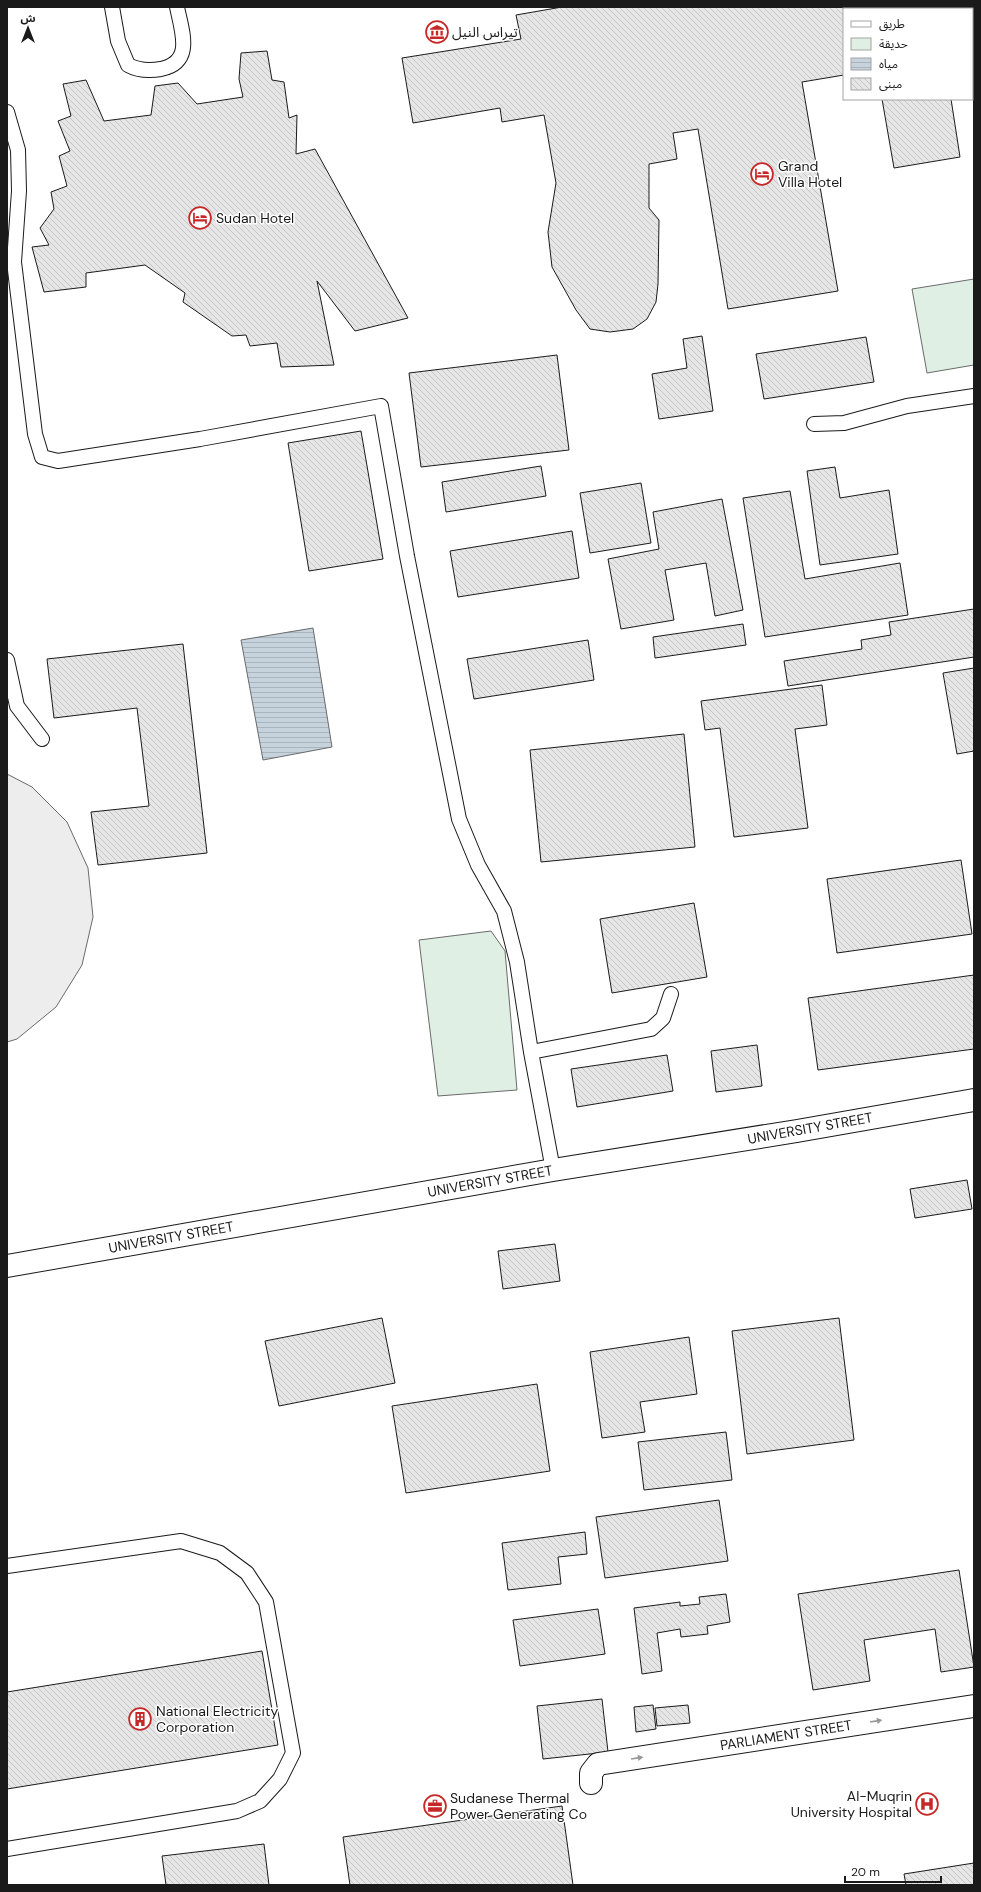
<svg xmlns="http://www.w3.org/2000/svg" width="981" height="1892" font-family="'DM Sans','Noto Sans Arabic',sans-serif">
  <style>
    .park { fill: #e0efe3; stroke: #6a6a6a }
    .parking { fill: #ededed; stroke: #6a6a6a }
    .water { fill: url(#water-rules); stroke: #6a6a6a }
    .building { fill: url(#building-back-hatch); stroke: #1a1a1a }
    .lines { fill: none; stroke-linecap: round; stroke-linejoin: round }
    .service-casing { stroke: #1a1a1a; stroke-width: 16 }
    .minor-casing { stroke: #1a1a1a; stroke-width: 24 }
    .secondary-casing { stroke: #1a1a1a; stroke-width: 24 }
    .service { stroke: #fff; stroke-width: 14 }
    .minor { stroke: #fff; stroke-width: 22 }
    .secondary { stroke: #fff; stroke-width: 22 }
    .oneway { fill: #989898 }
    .labels { text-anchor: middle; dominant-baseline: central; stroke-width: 3; stroke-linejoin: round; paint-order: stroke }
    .poi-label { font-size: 14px; fill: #1a1a1a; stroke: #fff; text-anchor: start }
    .street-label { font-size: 14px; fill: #1a1a1a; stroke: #fff }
  </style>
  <defs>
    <pattern id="water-rules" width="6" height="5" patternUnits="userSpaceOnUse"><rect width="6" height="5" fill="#c6d2dc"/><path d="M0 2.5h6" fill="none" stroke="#aab4bc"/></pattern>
    <pattern id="building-back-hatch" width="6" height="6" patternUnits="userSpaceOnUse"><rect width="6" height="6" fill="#e6e6e6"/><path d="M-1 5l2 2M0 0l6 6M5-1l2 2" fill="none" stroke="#c5c5c5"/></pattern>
  </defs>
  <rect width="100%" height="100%" fill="#fff"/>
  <path class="park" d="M 974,279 L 974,365 L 927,373 L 912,289 Z
    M 491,931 L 505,951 L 517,1090 L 438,1096 L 419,940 Z"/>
  <path class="parking" d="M 7,774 L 32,787 L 67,822 L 88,868 L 93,917 L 82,965 L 56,1007 L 17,1039 L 7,1042 Z"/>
  <path class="water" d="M 313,628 L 332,747 L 263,760 L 241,640 Z"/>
  <path class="building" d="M 562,7 L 974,7 L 974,29 L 972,29 L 972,9 L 844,9 L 844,75 L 802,82 L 838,291 L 728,309 L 698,129 L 673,133 L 677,159 L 649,164 L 649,208 L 659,220 L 658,284 L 656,302 L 647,319 L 633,329 L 610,332 L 590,329 L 576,310 L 552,267 L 548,232 L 556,183 L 544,115 L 502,122 L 500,108 L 413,123 L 402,58 L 521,39 L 516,15 Z
    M 267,51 L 272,80 L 284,82 L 289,118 L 297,115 L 296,154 L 315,149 L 408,318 L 355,331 L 317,281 L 334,365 L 281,367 L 277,343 L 250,346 L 246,335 L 232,336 L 183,302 L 185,293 L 145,265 L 86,273 L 86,287 L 44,292 L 32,247 L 49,245 L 40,228 L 54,209 L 51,192 L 67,186 L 59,156 L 70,151 L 58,121 L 71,116 L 63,84 L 86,80 L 104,121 L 151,115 L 155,86 L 178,83 L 197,104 L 243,97 L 239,79 L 241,53 Z
    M 882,99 L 951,99 L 960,157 L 894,168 Z
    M 702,336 L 713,411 L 659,419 L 652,374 L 687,368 L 683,339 Z
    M 866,337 L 874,382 L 764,399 L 756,354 Z
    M 557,355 L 569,450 L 421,467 L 409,373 Z
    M 361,431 L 383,559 L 309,571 L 288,443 Z
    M 541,466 L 546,496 L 446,512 L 442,482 Z
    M 835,467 L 840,498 L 889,490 L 898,554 L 820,565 L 807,471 Z
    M 641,483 L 651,543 L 590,553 L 580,493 Z
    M 790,491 L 805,579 L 900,563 L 908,615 L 765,637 L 743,498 Z
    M 722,499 L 743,610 L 715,616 L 706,563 L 665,570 L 674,620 L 621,629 L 608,559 L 659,549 L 653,512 Z
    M 572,531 L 579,578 L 458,597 L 450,551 Z
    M 974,609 L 974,657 L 788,686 L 784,661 L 862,649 L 861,640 L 891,635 L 889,622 Z
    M 743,624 L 746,645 L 655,658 L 653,637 Z
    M 588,640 L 594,680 L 474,699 L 467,659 Z
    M 183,644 L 207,853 L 98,865 L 91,812 L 149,806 L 137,708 L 54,718 L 47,659 Z
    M 974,668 L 974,751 L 957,754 L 943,673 Z
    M 822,685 L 827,725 L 795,729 L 808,828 L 734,837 L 720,728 L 705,730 L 701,701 Z
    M 684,734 L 695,847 L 541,862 L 530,750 Z
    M 961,860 L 972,934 L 837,953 L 827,879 Z
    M 694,903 L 707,977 L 612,993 L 600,919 Z
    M 974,975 L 974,1049 L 818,1070 L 808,998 Z
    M 757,1045 L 762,1086 L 716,1092 L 711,1051 Z
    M 667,1055 L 673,1091 L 577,1107 L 571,1069 Z
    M 967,1180 L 972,1209 L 915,1218 L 910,1189 Z
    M 555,1244 L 560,1281 L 503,1289 L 498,1251 Z
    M 382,1318 L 395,1383 L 279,1406 L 265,1341 Z
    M 839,1318 L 854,1440 L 747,1454 L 732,1331 Z
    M 689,1337 L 697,1394 L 640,1402 L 645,1432 L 602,1438 L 590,1352 Z
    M 537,1384 L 550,1471 L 406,1493 L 392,1406 Z
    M 726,1432 L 732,1480 L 644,1490 L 638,1442 Z
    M 719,1500 L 728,1561 L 605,1578 L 596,1517 Z
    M 585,1532 L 587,1554 L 558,1557 L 561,1584 L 508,1590 L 502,1543 Z
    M 959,1570 L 974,1667 L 941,1672 L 935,1629 L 864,1640 L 870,1681 L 813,1690 L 798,1594 Z
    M 726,1594 L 730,1622 L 707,1626 L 708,1634 L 681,1637 L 680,1629 L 657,1633 L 662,1671 L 642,1674 L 634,1608 L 680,1602 L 680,1606 L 700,1604 L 699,1597 Z
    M 598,1609 L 605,1654 L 520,1666 L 513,1620 Z
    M 262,1651 L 278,1745 L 7,1789 L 7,1692 Z
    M 602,1699 L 608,1752 L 543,1759 L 537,1706 Z
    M 653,1705 L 656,1729 L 636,1732 L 634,1707 Z
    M 688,1705 L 690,1723 L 657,1726 L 655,1708 Z
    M 562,1806 L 573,1885 L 350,1885 L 343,1837 Z
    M 264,1844 L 269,1885 L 166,1885 L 162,1856 Z
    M 974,1863 L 974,1885 L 906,1885 L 904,1874 Z"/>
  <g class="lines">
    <g class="service-casing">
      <path id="service" d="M 112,7 L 118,41 L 128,65 C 139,71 149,71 161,69 C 194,62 182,32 177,7
        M 7,112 L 18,150 L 19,191 L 14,262 L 35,434 L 42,457 L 58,461 L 200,439 L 381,406 L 407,556 L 459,819 L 478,865 L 504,911 L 517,962 L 531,1052 L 553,1170
        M 814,424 L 844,423 L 907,406 L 974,396
        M 7,660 L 17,706 L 42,739
        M 531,1052 L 651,1029 L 663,1018 L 671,994
        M 7,1566 L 181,1541 L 220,1553 L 247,1573 L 266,1602 L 293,1753 L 280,1779 L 260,1801 L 237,1811 L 7,1849"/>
    </g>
    <g class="minor-casing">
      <path id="minor" d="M 591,1783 L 591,1773 L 598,1764 L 974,1706"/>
    </g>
    <g class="secondary-casing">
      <path id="secondary" d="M 7,1266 L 553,1170 L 797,1131 L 974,1100"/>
    </g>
    <use href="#service" class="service"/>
    <use href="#minor" class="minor"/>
    <use href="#secondary" class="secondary"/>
  </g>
  <defs><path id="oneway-solid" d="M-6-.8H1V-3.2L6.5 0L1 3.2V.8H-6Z"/></defs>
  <g class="oneway">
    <use href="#oneway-solid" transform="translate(876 1721) rotate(-9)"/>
    <use href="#oneway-solid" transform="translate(637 1758) rotate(-9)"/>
  </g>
  <defs>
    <g id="museum-ring" transform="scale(1.15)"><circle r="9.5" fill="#fff" stroke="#c62828" stroke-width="1.5"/><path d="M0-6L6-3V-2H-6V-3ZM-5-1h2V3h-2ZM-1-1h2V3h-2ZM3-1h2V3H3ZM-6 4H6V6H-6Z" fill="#c62828"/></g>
    <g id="hotel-ring" transform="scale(1.15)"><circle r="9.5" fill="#fff" stroke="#c62828" stroke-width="1.5"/><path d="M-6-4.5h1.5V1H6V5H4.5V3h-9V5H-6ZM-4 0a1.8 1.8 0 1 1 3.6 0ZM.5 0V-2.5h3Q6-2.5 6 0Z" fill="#c62828"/></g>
    <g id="building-ring" transform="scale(1.15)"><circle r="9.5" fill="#fff" stroke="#c62828" stroke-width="1.5"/><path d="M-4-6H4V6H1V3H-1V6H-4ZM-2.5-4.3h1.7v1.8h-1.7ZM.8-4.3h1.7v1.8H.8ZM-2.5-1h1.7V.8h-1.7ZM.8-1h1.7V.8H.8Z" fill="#c62828"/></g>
    <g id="hospital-ring" transform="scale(1.15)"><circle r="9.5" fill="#fff" stroke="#c62828" stroke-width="1.5"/><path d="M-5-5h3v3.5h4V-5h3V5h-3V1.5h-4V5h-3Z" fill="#c62828"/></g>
    <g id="office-ring" transform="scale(1.15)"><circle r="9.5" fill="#fff" stroke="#c62828" stroke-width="1.5"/><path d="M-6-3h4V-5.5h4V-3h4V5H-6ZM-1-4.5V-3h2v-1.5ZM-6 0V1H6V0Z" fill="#c62828"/></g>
  </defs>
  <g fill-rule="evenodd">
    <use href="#museum-ring" x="437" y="32"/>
    <use href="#hotel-ring" x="762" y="174"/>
    <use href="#hotel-ring" x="200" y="218"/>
    <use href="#building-ring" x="140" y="1719"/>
    <use href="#hospital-ring" x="927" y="1804"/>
    <use href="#office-ring" x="435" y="1806"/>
  </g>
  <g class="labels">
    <g class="poi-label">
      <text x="452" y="32">تيراس النيل</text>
      <text x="778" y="166">Grand<tspan x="778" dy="16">Villa Hotel</tspan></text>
      <text x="216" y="218">Sudan Hotel</text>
      <text x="156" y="1711">National Electricity<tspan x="156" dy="16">Corporation</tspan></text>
      <text x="912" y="1796" text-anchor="end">Al-Muqrin<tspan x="912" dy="16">University Hospital</tspan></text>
      <text x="450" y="1798">Sudanese Thermal<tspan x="450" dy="16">Power Generating Co</tspan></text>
    </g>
    <g class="street-label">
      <text transform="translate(810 1128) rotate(-10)">UNIVERSITY STREET</text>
      <text transform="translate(490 1181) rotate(-10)">UNIVERSITY STREET</text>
      <text transform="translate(171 1237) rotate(-10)">UNIVERSITY STREET</text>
      <text transform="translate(786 1735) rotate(-9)">PARLIAMENT STREET</text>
    </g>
  </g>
  <rect width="981" height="1892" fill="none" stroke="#1a1a1a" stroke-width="16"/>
  <rect x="843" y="8" width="130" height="92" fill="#ffffff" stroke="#a3a3a3"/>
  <rect x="851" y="21" width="20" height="6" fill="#ffffff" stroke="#a3a3a3"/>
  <text x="879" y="28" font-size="12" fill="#1a1a1a">طريق</text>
  <rect x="851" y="38" width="20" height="12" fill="#e0efe3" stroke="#a3a3a3"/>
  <text x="879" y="48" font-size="12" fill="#1a1a1a">حديقة</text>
  <rect x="851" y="58" width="20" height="12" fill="url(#water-rules)" stroke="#a3a3a3"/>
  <text x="879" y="68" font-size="12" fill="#1a1a1a">مياه</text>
  <rect x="851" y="78" width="20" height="12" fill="url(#building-back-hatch)" stroke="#a3a3a3"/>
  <text x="879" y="88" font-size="12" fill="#1a1a1a">مبنى</text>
  <g transform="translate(28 28)" stroke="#ffffff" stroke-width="3" paint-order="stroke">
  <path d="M0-3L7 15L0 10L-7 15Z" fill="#1a1a1a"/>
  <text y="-6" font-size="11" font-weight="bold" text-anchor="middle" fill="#1a1a1a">ش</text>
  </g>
  <path d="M845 1876v6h96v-6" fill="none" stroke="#1a1a1a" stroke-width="2"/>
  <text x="851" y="1876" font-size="12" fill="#1a1a1a" stroke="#ffffff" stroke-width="3" paint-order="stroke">20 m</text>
</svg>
